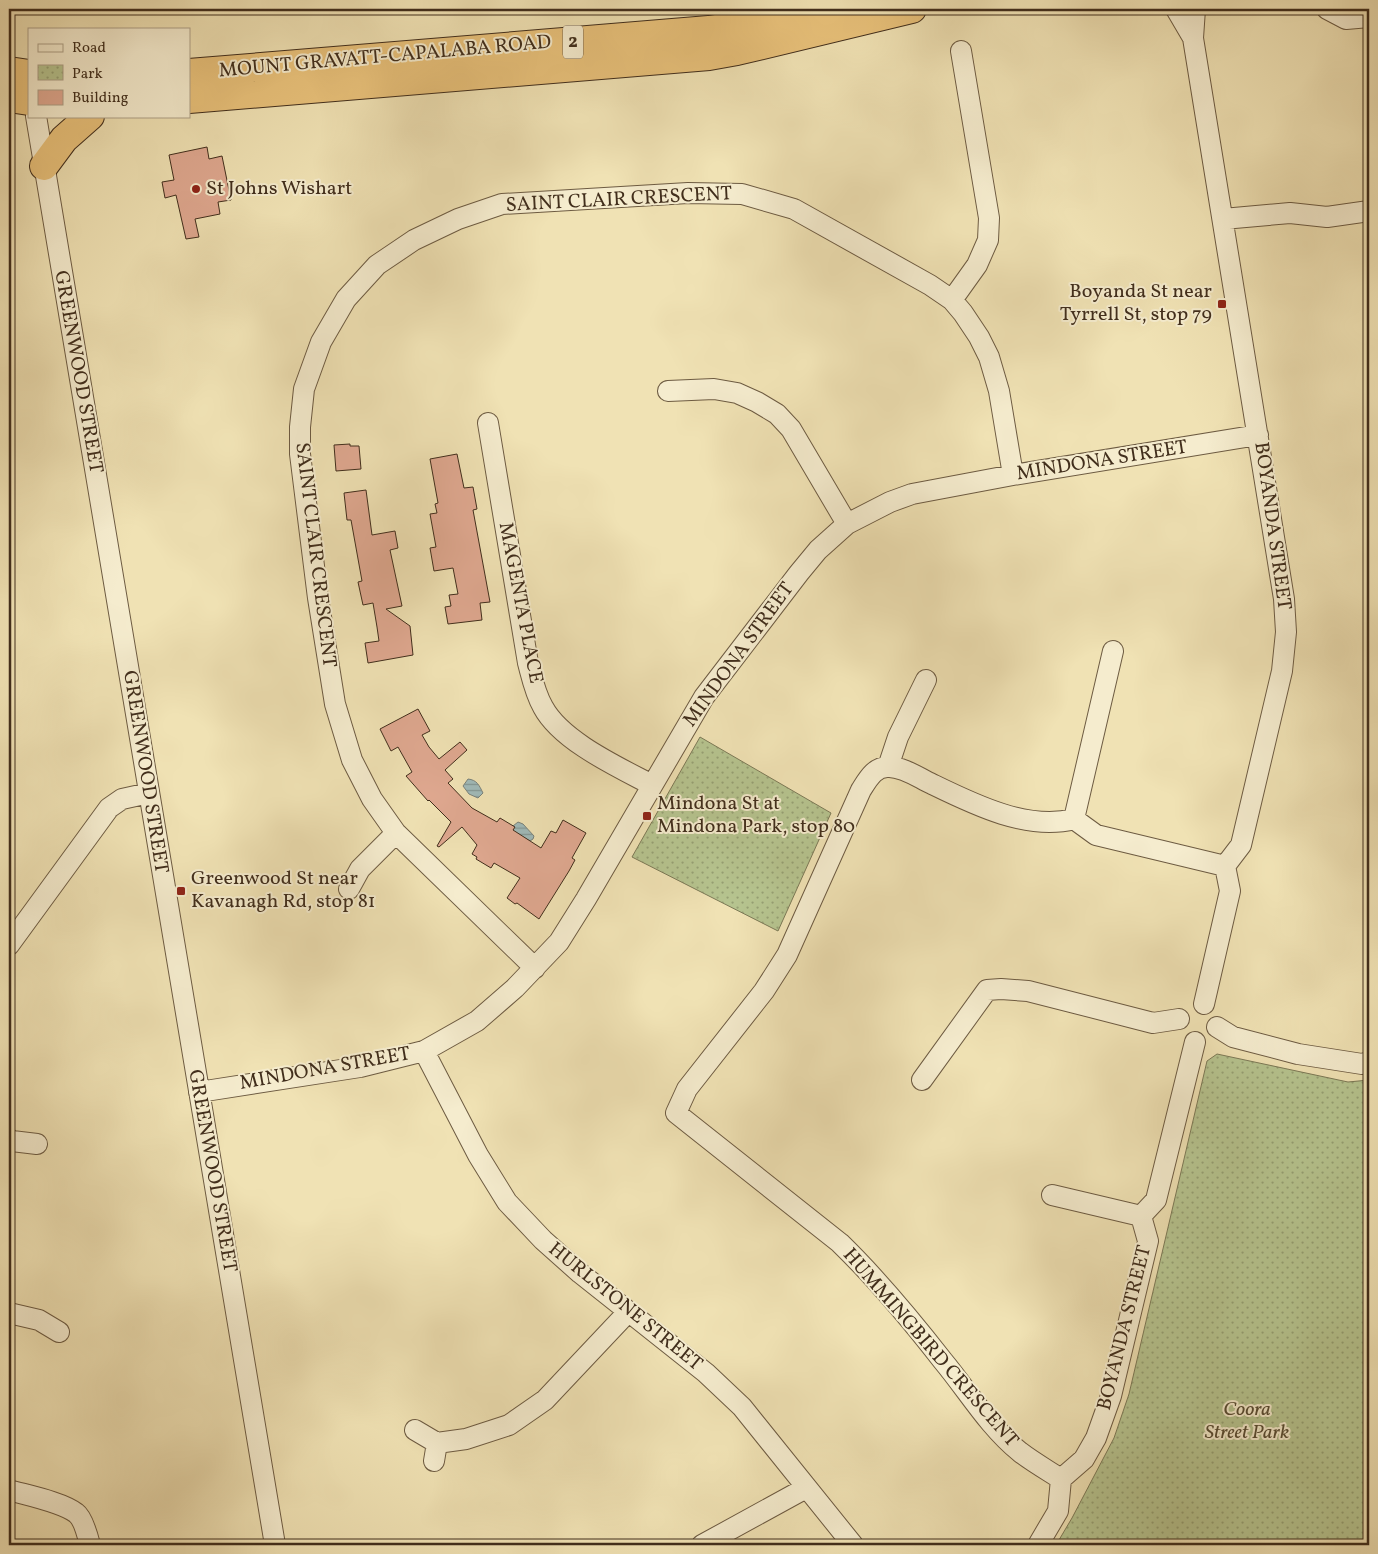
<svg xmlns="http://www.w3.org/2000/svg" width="1378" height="1554" font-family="Vollkorn,serif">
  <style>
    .park { fill: url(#park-dots); stroke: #7c7956 }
    .water { fill: url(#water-rules); stroke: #7a827a }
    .building { fill: #dfa890; stroke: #412e1c }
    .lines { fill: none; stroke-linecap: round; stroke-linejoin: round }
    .minor-casing { stroke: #6d5b42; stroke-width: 22 }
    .highway-casing { stroke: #412e1c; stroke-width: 30 }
    .minor { stroke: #f5ecce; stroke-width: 20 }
    .highway { stroke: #e8c17a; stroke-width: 28 }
    .poi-dot { fill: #8f2418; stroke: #f5ecce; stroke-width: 2 }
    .labels { text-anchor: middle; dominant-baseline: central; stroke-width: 4; stroke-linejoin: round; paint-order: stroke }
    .shield { fill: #f5ecce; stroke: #776751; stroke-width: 1 }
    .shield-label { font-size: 19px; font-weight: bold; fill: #412e1c }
    .street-label { font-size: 20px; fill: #412e1c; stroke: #f5ecce }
    .poi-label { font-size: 20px; fill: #412e1c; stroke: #f5ecce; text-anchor: start }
    .park-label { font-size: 20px; font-style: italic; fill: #584c33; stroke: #f5ecce }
  </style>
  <defs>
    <pattern id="park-dots" width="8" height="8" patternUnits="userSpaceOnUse" patternTransform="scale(1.25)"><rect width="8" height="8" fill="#b6c48f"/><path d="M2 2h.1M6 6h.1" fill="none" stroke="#96a074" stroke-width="1.8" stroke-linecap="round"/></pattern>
    <pattern id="water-rules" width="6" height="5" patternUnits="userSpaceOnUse" patternTransform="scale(1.25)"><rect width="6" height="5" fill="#a0bab9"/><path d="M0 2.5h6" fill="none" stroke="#849896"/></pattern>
  </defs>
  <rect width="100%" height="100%" fill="#f0e2b4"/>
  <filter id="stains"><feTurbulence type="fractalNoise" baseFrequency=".004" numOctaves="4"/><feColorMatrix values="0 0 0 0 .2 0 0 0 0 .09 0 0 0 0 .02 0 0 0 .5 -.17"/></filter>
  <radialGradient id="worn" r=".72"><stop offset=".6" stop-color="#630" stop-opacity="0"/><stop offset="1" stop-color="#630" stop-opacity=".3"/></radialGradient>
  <path class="park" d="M 700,737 L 831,813 L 778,931 L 632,857 Z
    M 1217,1054 L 1348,1082 L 1369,1080 L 1369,1545 L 1056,1545 L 1072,1518 L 1114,1438 L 1129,1394 L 1207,1061 Z"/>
  <path class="water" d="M 468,779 C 477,780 479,785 483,793 L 478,798 L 469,794 L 463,786 Z
    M 518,822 L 523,824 L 534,836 L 533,839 L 530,841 L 513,831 L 513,826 Z"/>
  <path class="building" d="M 207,147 L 209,159 L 222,156 L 231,200 L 218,202 L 220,214 L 195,219 L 199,237 L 186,239 L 176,195 L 165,198 L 162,182 L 174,180 L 169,155 Z
    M 350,444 L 350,446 L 359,446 L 361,469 L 336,471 L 334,445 Z
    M 457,454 L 464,488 L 473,487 L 477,509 L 473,510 L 490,602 L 480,603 L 482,620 L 448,624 L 445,607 L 451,606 L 449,595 L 458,594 L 453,568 L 434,571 L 430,548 L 436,547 L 430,514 L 437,513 L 435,504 L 438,503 L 430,459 Z
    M 366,490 L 372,535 L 395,531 L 398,548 L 390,550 L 402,606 L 386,609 L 410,626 L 413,655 L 368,663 L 365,643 L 379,641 L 377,627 L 373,603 L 363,605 L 358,582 L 362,581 L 351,520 L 347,520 L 344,493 Z
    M 418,709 L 430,731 L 422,735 L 429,747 L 439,759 L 460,742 L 467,750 L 445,770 L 453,779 L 448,783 L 472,808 L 497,822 L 500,818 L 515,827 L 513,830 L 541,848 L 551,831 L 556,833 L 563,820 L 586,833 L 572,858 L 575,860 L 569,871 L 539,919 L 517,903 L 515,904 L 507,898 L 520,878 L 494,863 L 491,868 L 476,859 L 477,857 L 472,854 L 477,845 L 462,827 L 439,847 L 437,846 L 451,822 L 429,800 L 428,801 L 406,776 L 412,772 L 398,747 L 391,751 L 380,729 Z"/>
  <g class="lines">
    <g class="minor-casing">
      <path id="minor" d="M 1176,9 L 1193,38
        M 1195,9 L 1193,38 L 1284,599 L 1286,632 L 1282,671 L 1241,845 L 1225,866 L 1230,891 L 1204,1004
        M 1327,9 L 1346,19 L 1369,17
        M 36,116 L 275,1545
        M 1223,219 L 1290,213 L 1327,217 L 1369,211
        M 952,300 L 977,265 L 988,240 L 989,218 L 961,51
        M 668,391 L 714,389 L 737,393 L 757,402 L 777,414 L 791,429 L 847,524
        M 488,423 L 528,663 C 532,678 535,693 543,707 C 561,741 618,767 652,785
        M 888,767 L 898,737 L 926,680
        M 1074,819 L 1113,651
        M 349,889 L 360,869 L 396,833
        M 9,945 L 109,808 L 122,799 L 149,793
        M 535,968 L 396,833 L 372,799 L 352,760 L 335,704 L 318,598 L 300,454 L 300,427 L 304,389 L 321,342 L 346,299 L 377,265 L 414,240 L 458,219 L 502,204 L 688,193 L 742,194 L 794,209 L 930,285 L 952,300 L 963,313 L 979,337 L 989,357 L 999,391 L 1013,475
        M 1217,1027 L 1233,1037 L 1298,1054 L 1362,1064 L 1369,1062
        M 424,1051 L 478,1155 L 507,1202 L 543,1240 L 580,1273 L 706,1373 L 742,1407 L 853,1545
        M 922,1080 L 987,990 L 1001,989 L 1028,991 L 1153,1023 L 1179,1019
        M 199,1092 L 360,1067 L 424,1051 L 477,1021 L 515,988 L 559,942 L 586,899 L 704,697 L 799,573 L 818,550 L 847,524 L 890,502 L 912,494 L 1013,475 L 1258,435
        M 9,1139 L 12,1141 L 37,1144
        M 1052,1195 L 1141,1216
        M 9,1313 L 39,1320 L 59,1332
        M 415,1430 L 437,1443 L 434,1461
        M 437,1443 L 466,1439 L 509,1425 L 545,1400 L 628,1312
        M 1061,1479 C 1047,1470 1033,1462 1020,1452 C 989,1427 968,1391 943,1361 C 911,1320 877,1279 840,1243 L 676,1113 L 687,1089 L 764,991 L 787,955 L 861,790 C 868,779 875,766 889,767 C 904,767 919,778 932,784 C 973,804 1027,831 1074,819 L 1096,835 L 1225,866
        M 9,1490 C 26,1495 62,1502 76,1513 C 83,1518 88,1537 90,1545
        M 702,1545 L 806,1488
        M 1038,1545 L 1058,1511 L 1061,1479 L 1084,1459 L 1096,1438 L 1111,1396 L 1148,1241 L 1141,1216 L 1156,1200 L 1195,1042"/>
    </g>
    <g class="highway-casing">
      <path id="highway" d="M 9,71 L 29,74
        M 189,73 L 709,30 L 773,20 L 819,9
        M 9,98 L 29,101
        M 189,99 L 709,56 L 737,51 L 912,9
        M 44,166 L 64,139 L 90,116"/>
    </g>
    <use href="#minor" class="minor"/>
    <use href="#highway" class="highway"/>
  </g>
  <g class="poi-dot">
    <circle cx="196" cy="189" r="5"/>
    <rect x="1217" y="299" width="10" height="10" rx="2.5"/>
    <rect x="642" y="811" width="10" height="10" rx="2.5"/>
    <rect x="176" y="886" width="10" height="10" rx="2.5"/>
  </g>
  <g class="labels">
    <rect class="shield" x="563" y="25.5" width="20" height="33" rx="4"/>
    <g class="shield-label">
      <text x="573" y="42">2</text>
    </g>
    <g class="street-label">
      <text transform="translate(385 57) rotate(-5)">MOUNT GRAVATT-CAPALABA ROAD</text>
      <text transform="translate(619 200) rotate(-3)">SAINT CLAIR CRESCENT</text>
      <text transform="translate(78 372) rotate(80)">GREENWOOD STREET</text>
      <text transform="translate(1102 461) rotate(-9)">MINDONA STREET</text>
      <text transform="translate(1272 526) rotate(82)">BOYANDA STREET</text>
      <text transform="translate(315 555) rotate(83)">SAINT CLAIR CRESCENT</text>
      <text transform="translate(520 603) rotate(79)">MAGENTA PLACE</text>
      <text transform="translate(739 655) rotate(-54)">MINDONA STREET</text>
      <text transform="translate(145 772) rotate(81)">GREENWOOD STREET</text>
      <text transform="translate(325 1069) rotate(-10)">MINDONA STREET</text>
      <text transform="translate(212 1171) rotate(80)">GREENWOOD STREET</text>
      <text transform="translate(625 1307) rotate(39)">HURLSTONE STREET</text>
      <text transform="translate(1125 1328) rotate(-76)">BOYANDA STREET</text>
      <text transform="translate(930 1348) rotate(49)">HUMMINGBIRD CRESCENT</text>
    </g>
    <g class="poi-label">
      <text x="206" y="189">St Johns Wishart</text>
      <text x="1212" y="292" text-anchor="end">Boyanda St near<tspan x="1212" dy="23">Tyrrell St, stop 79</tspan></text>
      <text x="657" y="804">Mindona St at<tspan x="657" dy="23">Mindona Park, stop 80</tspan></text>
      <text x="191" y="879">Greenwood St near<tspan x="191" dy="23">Kavanagh Rd, stop 81</tspan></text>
    </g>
    <g class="park-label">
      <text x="1247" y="1410">Coora<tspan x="1247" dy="23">Street Park</tspan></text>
    </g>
  </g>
  <rect width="1378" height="1554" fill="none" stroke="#f0e2b4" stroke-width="30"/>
  <rect x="10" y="10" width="1358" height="1534" fill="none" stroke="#412e1c" stroke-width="2.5"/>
  <rect x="15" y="15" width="1348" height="1524" fill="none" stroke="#412e1c"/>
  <rect x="28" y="28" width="162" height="90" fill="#f5ecce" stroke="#ada087"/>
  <rect x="38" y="44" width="25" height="8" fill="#f5ecce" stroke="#ada087"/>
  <text x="72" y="52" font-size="15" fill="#412e1c">Road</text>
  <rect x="38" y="65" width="25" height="15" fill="url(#park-dots)" stroke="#ada087"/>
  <text x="72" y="78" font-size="15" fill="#412e1c">Park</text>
  <rect x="38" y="90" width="25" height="15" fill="#dfa890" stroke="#ada087"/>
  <text x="72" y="102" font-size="15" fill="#412e1c">Building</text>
  <rect width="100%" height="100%" filter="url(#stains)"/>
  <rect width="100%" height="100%" fill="url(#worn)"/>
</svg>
